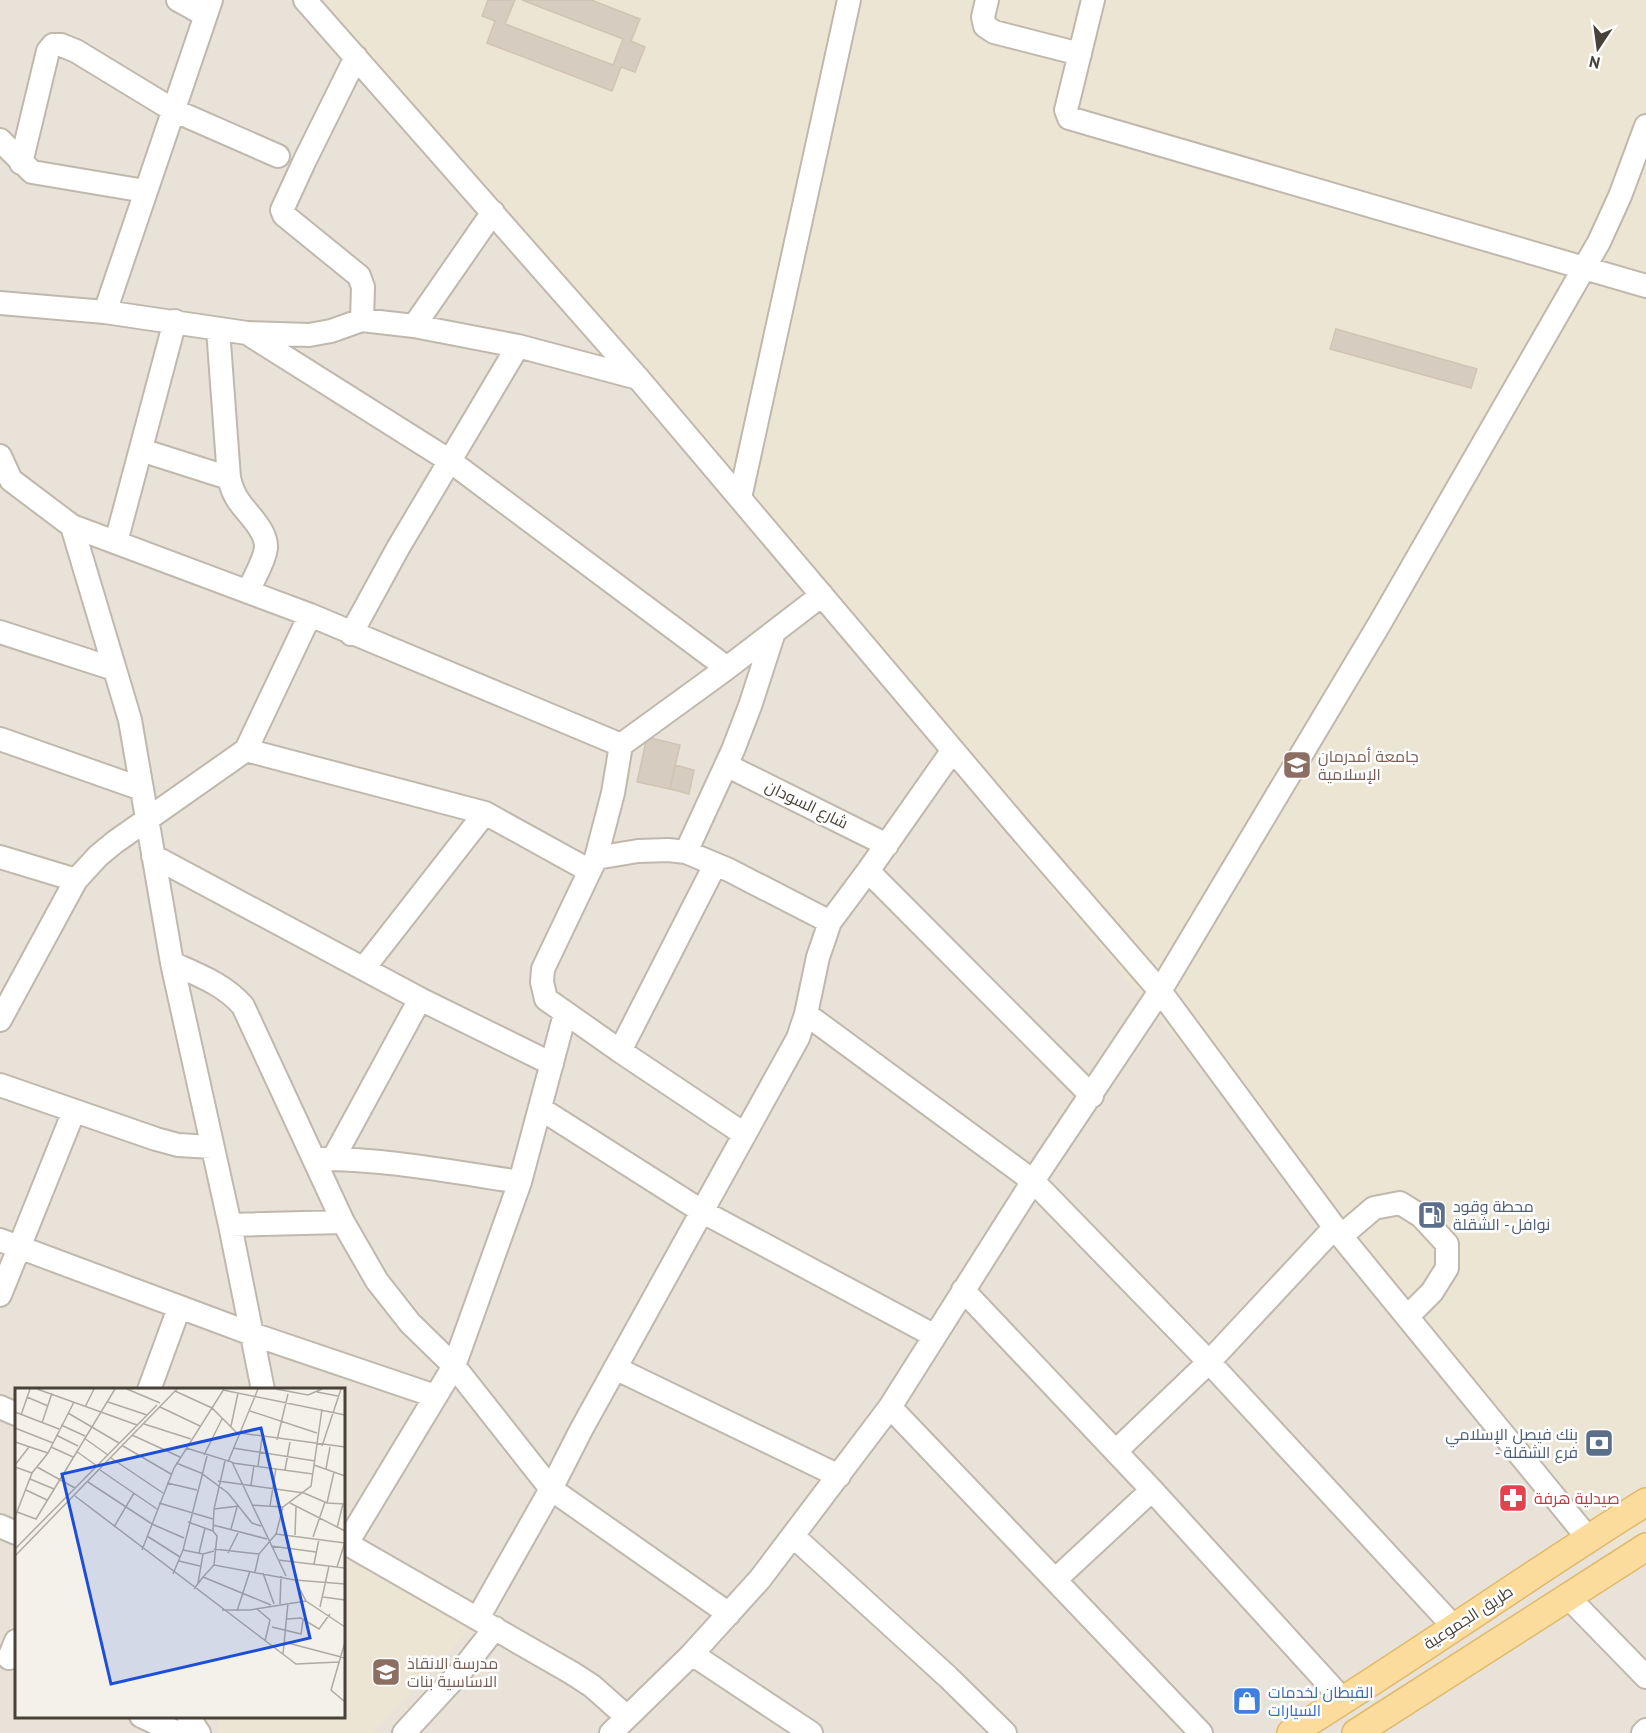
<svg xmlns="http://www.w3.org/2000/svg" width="1646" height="1733" font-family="'PT Sans',Cairo,sans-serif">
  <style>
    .residential { fill: #e8e2d8; fill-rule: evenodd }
    .education { fill: #ede5d4 }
    .building { fill: #d6ccbf; stroke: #d0c4b3; stroke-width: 1.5 }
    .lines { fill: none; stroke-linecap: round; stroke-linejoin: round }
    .minor-casing { stroke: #c0b8ac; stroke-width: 26 }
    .major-casing { stroke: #e1b96b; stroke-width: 30 }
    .minor { stroke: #fff; stroke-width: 22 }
    .major { stroke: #fbdc9c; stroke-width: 27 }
    .labels { text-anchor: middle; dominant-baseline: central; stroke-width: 5; stroke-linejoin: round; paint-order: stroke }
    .education-label { font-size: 16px; fill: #785e54; stroke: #fff; text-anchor: start }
    .street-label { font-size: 16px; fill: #484138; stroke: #fff }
    .service-label { font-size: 16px; fill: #4e5e75; stroke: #fff; text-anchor: start }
    .health-label { font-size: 16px; fill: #be3a42; stroke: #fff; text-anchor: start }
    .shop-label { font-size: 16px; fill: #366cbe; stroke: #fff; text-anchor: start }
    .inset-road { fill: none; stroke: #afaba3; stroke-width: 1.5 }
    .view { fill: #1d4ed8; fill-opacity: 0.15; stroke: #1d4ed8; stroke-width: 3 }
    .inset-edge { fill: none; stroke: #484138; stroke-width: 3 }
  </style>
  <rect width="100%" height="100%" fill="#f4f1ea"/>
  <path class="residential" d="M 0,0 L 350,0 L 1646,1403 L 1646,1733 L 0,1733 ZM 16,1390 L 344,1390 L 344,1716 L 16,1716 Z"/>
  <path class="education" d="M 311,0 L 1646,0 L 1646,1530 L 1606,1555 Z
    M 344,1557 L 471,1628 L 372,1733 L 217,1733 L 220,1717 L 344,1716 Z"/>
  <path class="building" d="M 488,0 L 515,0 L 505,24 L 613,65 L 623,39 L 522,0 L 591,0 L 640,19 L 631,41 L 645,47 L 635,72 L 621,67 L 612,91 L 487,43 L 495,21 L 482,16 Z
    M 1336,329 L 1477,369 L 1471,388 L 1330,349 Z
    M 647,737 L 680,745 L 670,789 L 637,782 Z
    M 675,765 L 694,770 L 689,794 L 670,789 Z"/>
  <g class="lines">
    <g class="minor-casing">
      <path id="minor" d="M 178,0 L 205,15
        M 305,0 L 638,378 L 1018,827 L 1160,991 L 1341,1236 L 1588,1538
        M 987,0 L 983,17 L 985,26 L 994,32 L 1080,54
        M 1093,0 L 1066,110 L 1069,118 L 1646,286
        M 356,57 L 305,160 L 282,210 L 284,215 L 359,276 L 363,287 L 362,320
        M 0,140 L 32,172 L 145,191
        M 21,163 L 48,51 L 53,45 L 61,45 L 76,51 L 173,110 L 278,156
        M 0,303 L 105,312 L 247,333 L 309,335 L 331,331 L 362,320 L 414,326 L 518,346 L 638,378
        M 105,312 L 211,0
        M 414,326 L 493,212
        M 218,329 L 229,478 C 231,486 233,493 238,500 C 247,514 267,530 266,548 C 264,563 253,579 248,592
        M 247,333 L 450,461 L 727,668 L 822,595
        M 141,450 L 229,478
        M 0,456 L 11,480 L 72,526 L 310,615 L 621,745 L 727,668
        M 740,498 L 849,0
        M 72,526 L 130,720 L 172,963 L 230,1225 L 263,1390
        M 116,542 L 175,321
        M 0,632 L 114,669
        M 351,634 L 398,548 L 518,346
        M 0,739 L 142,789
        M 621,745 L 613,793 L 596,858 L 543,969 L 542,982 L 546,999 L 620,1051 L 744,1134
        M 246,750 L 485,813 L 590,871
        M 726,765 L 887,845
        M 686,852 L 733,750 L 750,706 L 774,632
        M 153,856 L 420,999 L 552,1064
        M 0,857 L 76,880
        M 596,858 L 638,851 L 668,850 L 686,852 L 729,870 L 830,922
        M 868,871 L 1092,1096
        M 172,963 C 198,975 224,984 243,1006 L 343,1222 L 377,1281 L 410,1323 L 454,1366 L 551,1489 L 729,1614
        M 364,968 L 485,813
        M 806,1014 L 1033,1181 L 1209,1362 L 1454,1627
        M 0,1020 L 76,880 L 98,856 L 115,842 L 246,750 L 310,615
        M 620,1051 L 715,865
        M 0,1085 L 156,1139 L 178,1145 L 212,1147
        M 541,1109 L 703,1212 L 935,1336
        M 315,1159 C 383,1158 453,1172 520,1182
        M 333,1159 L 420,999
        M 230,1225 L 343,1222
        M 1341,1236 L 1374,1208 L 1400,1203 L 1421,1216 L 1447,1244 L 1447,1268 L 1432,1292 L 1408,1316
        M 0,1240 L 252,1334 L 435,1396
        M 963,1290 L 1152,1490 L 1344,1701
        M 0,1295 L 74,1111
        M 615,1368 L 839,1476
        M 149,1390 L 179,1308
        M 0,1407 L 16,1414
        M 890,1407 L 1201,1733
        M 1116,1451 L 1209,1362 L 1334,1228
        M 0,1526 L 16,1533
        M 793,1536 L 948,1677 L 1005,1733
        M 344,1542 L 572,1673 L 592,1686 L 627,1717
        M 347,1543 L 454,1366 L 520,1182 L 565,1014
        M 1055,1580 L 1152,1490
        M 1569,1598 L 1646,1677
        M 478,1618 L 551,1489 L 581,1430 L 798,1038 L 806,1014 L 818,957 L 830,922 L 868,871 L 953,750
        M 692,1654 L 811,1733
        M 9,1658 L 16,1641
        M 141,1716 L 178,1733
        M 189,1718 L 199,1733
        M 404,1733 L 462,1670 L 495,1628
        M 611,1733 L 692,1654 L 760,1579 L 890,1407 L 1033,1181 L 1160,991 L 1380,623 L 1599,242 L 1620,196 L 1646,126
        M 1643,1733 L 1646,1730"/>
    </g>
    <g class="major-casing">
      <path id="major" d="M 1291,1733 C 1411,1659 1526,1577 1646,1502
        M 1356,1733 L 1646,1547"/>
    </g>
    <use href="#minor" class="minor"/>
    <use href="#major" class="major"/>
  </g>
  <defs>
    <g id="university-square" transform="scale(1.5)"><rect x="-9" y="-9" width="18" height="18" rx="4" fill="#8d6e63" stroke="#fff"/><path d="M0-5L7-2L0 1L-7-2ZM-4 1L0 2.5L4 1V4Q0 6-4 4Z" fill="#fff"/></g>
    <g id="fuel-square" transform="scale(1.5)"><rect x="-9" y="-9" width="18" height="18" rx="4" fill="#5c6f8a" stroke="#fff"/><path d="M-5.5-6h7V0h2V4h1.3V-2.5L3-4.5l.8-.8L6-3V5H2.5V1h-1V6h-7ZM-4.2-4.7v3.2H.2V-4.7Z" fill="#fff"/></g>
    <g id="bank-square" transform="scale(1.5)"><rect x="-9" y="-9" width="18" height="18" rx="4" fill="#5c6f8a" stroke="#fff"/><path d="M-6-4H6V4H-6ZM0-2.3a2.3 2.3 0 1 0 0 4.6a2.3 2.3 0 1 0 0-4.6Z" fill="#fff"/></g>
    <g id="pharmacy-square" transform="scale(1.5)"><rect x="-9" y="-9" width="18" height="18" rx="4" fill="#e0444e" stroke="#fff"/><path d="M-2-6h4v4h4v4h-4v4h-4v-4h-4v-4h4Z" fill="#fff"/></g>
    <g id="school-square" transform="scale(1.5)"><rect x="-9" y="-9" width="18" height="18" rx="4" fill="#8d6e63" stroke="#fff"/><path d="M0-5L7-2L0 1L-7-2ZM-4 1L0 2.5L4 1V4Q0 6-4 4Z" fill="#fff"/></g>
    <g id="shop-square" transform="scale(1.5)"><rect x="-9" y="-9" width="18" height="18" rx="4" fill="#3f7fe0" stroke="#fff"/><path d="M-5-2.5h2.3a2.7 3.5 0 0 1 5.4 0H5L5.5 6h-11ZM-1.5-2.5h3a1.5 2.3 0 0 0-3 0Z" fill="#fff"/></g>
  </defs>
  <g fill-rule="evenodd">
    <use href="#university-square" x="1297" y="765"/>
    <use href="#fuel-square" x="1432" y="1215"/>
    <use href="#bank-square" x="1599" y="1443"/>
    <use href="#pharmacy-square" x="1513" y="1498"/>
    <use href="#school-square" x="386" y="1672"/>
    <use href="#shop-square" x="1247" y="1701"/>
  </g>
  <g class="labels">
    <g class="education-label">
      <text x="1318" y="756">جامعة أمدرمان<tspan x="1318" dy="18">الإسلامية</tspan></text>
      <text x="407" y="1663">مدرسة الانقاذ<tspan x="407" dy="18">الاساسية بنات</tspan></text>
    </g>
    <g class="street-label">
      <text transform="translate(807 804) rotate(26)">شارع السودان</text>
      <text transform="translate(1468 1617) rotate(-33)">طريق الجموعية</text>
    </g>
    <g class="service-label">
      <text x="1453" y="1206">محطة وقود<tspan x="1453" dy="18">نوافل - الشقلة</tspan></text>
      <text x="1578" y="1434" text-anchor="end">بنك فيصل الإسلامي<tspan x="1578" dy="18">- فرع الشقلة</tspan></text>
    </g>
    <g class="health-label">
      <text x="1534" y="1498">صيدلية هرفة</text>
    </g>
    <g class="shop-label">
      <text x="1268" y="1692">القبطان لخدمات<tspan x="1268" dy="18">السيارات</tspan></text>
    </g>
  </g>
  <g transform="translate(15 1388)">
    <rect width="330" height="330" fill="#f4f1ea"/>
    <path class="inset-road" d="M 22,1 L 122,37M 112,1 L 145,15M 261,1 L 293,7 L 307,1M 208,2 L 330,27M 160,3 L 197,20 L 224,47M 302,4 L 323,8M 12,9 L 33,18M 93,14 L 132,27M 70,19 L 79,1M 145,19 L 185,38M 235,23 L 302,45M 0,24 L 44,41M 53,25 L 104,55M 6,27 L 15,1M 27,35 L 37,5M 129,36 L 176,51M 46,37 L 70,48M 216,38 L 223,5M 0,40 L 38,55M 330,41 L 330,84M 225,45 L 330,59M 41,47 L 63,58M 117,47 L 165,69M 69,50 L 93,67M 262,52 L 273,6M 0,54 L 33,65M 108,58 L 156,86M 307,58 L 326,1M 36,59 L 58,69M 171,60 L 217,74 L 271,188M 218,60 L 300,73M 61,63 L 82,78M 189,67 L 207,31M 96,70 L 148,105M 213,74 L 243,1M 161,75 L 186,85 L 213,105 L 237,135 L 246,138M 218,75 L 298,86M 0,77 L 14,59M 299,77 L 330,88M 243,78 L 247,50M 0,79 L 17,85M 22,79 L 60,100M 311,81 L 315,59M 85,82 L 142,121M 270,82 L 275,54M 15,91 L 39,101M 203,93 L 289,105 L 312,115 L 330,116M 73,94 L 137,136 L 169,150M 152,95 L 182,102M 236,97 L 239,77M 11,102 L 32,112M 60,108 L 281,276 L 324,274M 144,115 L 198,131M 275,115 L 330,143M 312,115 L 319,84M 237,117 L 268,119M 255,118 L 261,80M 199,121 L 224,118M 2,124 L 21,131 L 100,1M 0,129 L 17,85 L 33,65 L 59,14M 173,134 L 198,143M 198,137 L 252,151M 99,139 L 119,105M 322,140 L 328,116M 216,141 L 222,119M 261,146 L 330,155M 280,147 L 281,119M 132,148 L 165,169M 298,149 L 310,114M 256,158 L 301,164M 0,161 L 142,17M 199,161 L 244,166M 127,162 L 159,80 L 209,1M 168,162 L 188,166 L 199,163M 184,165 L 190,140M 213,165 L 224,143M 0,168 L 162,1M 263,172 L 330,180M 164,173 L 185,178M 299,176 L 304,151M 199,177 L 202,148 L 198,143 L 199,121 L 210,73M 322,179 L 330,154M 240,184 L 244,166 L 261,146 L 268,119 L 296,98 L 307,21M 248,185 L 259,216M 158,186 L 168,162 L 192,68M 188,189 L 199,177 L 280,192 L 330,196M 280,192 L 291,213 L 330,239M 183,195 L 188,166M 179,201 L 188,189 L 256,217M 308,209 L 330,212M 265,216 L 266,188M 305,219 L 314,178M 242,221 L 255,232 L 250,253M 207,222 L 235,222 L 291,213M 222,223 L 235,183M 272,231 L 286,230 L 304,241 L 315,226M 257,239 L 286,246 L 288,232M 269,254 L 330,270M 330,254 L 316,302 L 330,314M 268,266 L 273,215"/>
    <path class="view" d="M 246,40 L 295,250 L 96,296 L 47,86 Z"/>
    <rect width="330" height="330" class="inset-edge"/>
  </g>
  <g transform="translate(1598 48) rotate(193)" stroke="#ffffff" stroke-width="4.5" paint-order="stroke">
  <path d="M0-4.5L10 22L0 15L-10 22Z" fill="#484138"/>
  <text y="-9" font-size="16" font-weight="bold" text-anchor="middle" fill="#484138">N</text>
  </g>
</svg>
